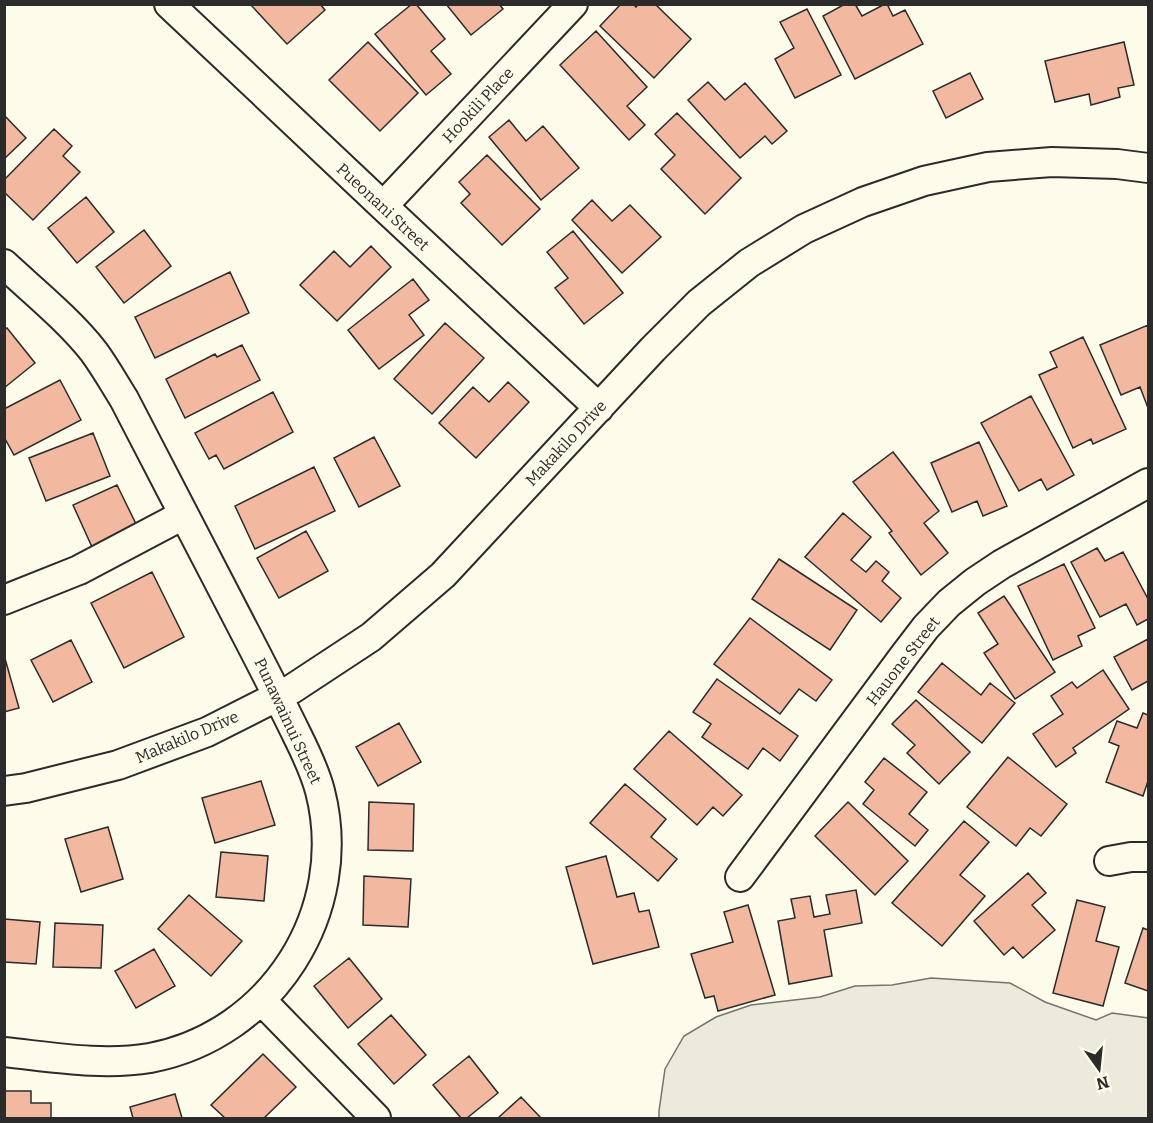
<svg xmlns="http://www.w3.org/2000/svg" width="1153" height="1123" font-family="Bitter,serif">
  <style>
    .green { fill: #ecebdb; stroke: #74746e; stroke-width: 1.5 }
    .building { fill: #f2b8a0; stroke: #2b2b2b; stroke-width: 1.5 }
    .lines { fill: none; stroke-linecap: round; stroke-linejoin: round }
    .minor-casing { stroke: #2b2b2b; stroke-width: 32 }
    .minor { stroke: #fdfbea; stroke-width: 28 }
    .labels { text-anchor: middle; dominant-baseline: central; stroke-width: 4.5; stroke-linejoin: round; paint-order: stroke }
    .street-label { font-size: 16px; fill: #2b2b2b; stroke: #fdfbea }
  </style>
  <rect width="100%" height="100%" fill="#fdfbea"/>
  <path class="green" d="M 931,978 L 1010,983 L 1045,1002 L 1096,1020 L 1112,1013 L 1148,1018 L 1148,1118 L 659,1118 L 659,1111 L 665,1069 L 684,1036 L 716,1017 L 751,1005 L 820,997 L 855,986 L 892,985 Z"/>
  <path class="building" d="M 250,4 L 320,4 L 325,10 L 287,44 Z
    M 412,4 L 416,4 L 445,39 L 431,51 L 451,74 L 426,95 L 375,34 Z
    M 446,4 L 499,4 L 503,9 L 471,35 Z
    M 621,4 L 633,4 L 636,7 L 638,4 L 655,4 L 691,39 L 654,78 L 600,26 Z
    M 845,4 L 855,4 L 862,16 L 885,4 L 887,4 L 893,16 L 905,10 L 923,44 L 855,79 L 823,16 Z
    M 807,9 L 841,75 L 795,98 L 775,59 L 794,48 L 780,22 Z
    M 596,31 L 647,87 L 627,106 L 645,125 L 629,140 L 560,65 Z
    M 368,42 L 418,93 L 380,131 L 329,80 Z
    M 1124,42 L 1134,85 L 1118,88 L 1120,97 L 1091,105 L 1089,94 L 1055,102 L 1045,61 Z
    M 970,73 L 983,99 L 946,118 L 933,91 Z
    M 708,82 L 725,100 L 745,83 L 787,131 L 772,144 L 765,136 L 740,158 L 688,100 Z
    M 677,113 L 741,178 L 705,214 L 661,169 L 675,155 L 655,134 Z
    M 4,115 L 26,138 L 4,159 Z
    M 509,120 L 526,141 L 543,126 L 579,168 L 541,200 L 489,137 Z
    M 54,129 L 72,146 L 63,156 L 80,172 L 33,220 L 4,192 L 4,180 Z
    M 487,155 L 540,209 L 502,245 L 461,203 L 470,194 L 459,182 Z
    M 86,197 L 114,232 L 77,263 L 48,228 Z
    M 592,200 L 612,221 L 630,205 L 661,237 L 622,273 L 572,220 Z
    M 144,230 L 171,266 L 124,303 L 96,267 Z
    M 573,231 L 623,293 L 584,324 L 555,288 L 568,278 L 547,252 Z
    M 371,246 L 391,267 L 337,321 L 300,285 L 334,251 L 350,267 Z
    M 230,272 L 249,313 L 155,358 L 135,317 Z
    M 413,279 L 429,300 L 409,315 L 424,335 L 379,369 L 348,330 Z
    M 445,323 L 484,358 L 432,414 L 394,379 Z
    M 1148,325 L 1148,408 L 1140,387 L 1121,395 L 1100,345 Z
    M 7,328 L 35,363 L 4,388 L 4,330 Z
    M 1083,337 L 1126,429 L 1093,444 L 1091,439 L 1073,448 L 1039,375 L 1057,367 L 1050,352 Z
    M 242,345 L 260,380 L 185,418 L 166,379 L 215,354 L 217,357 Z
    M 60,380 L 81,420 L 14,455 L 4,437 L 4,409 Z
    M 508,382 L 529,402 L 476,458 L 439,423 L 473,387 L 489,402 Z
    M 273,392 L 293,432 L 224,469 L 216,455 L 209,459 L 195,433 Z
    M 1031,396 L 1074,475 L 1047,490 L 1041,479 L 1019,491 L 981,423 Z
    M 93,433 L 110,476 L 46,501 L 29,458 Z
    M 374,437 L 400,486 L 359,507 L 334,458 Z
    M 979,442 L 1007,506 L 983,516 L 977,501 L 952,512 L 931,463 Z
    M 893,452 L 939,511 L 924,523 L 948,553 L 921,575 L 889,533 L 892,531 L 853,482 Z
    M 314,467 L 335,511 L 255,549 L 235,506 Z
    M 117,485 L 137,526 L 92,547 L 73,505 Z
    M 843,513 L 871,537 L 851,560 L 866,572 L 876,561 L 889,572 L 882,581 L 901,598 L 881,622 L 805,557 Z
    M 306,531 L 328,571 L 279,598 L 257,558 Z
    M 1097,548 L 1105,561 L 1123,552 L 1148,599 L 1148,619 L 1137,625 L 1126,604 L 1100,617 L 1071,562 Z
    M 779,559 L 857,610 L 830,650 L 752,599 Z
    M 1064,564 L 1095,628 L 1078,636 L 1082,646 L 1053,660 L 1018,586 Z
    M 152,572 L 184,637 L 124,668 L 91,603 Z
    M 1004,596 L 1055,672 L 1015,699 L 984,653 L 998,644 L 978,613 Z
    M 750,618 L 832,680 L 816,701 L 799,689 L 780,714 L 714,664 Z
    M 1148,639 L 1148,681 L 1132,690 L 1114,657 Z
    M 71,640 L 92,682 L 53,702 L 31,660 Z
    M 4,655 L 19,708 L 4,712 Z
    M 942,663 L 981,695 L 990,683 L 1015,703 L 982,743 L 918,692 Z
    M 1103,670 L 1129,709 L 1073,748 L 1076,753 L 1056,767 L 1033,734 L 1063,714 L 1051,696 L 1072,682 L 1077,688 Z
    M 717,679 L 798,736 L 780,761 L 763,748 L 748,769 L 702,737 L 711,724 L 693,712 Z
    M 916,700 L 970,752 L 939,784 L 907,753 L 915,745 L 892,724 Z
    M 1143,713 L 1148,715 L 1148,781 L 1143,796 L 1106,782 L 1119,746 L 1109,742 L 1117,721 L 1137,728 Z
    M 399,723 L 421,762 L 378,786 L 356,747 Z
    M 669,731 L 742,795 L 723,816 L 713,807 L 697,825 L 634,769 Z
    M 1008,757 L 1067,804 L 1041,836 L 1030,828 L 1016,846 L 967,807 Z
    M 884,758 L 927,792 L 909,814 L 928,830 L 915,846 L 863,804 L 874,790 L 865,782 Z
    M 261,781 L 275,825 L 215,843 L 202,798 Z
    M 625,784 L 666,819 L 651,837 L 677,859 L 658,881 L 590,823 Z
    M 369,802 L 414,804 L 413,851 L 368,850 Z
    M 848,802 L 908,861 L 875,895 L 815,836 Z
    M 964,821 L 989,842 L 960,875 L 985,896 L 942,946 L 892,903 Z
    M 108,827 L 123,879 L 81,892 L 65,839 Z
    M 221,852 L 268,856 L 264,901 L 216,897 Z
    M 606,856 L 617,897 L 634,893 L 639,912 L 649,910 L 659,947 L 593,964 L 566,867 Z
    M 1028,873 L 1046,893 L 1032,905 L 1055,930 L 1023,958 L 1013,947 L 1004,955 L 974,921 Z
    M 364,876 L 411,879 L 408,927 L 363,925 Z
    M 856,890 L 862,923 L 824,930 L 832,976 L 789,984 L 778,921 L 795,918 L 791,899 L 810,896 L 814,917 L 830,914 L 826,895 Z
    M 189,895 L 242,941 L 211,976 L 158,929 Z
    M 1077,900 L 1105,907 L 1096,941 L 1119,947 L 1103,1006 L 1053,993 Z
    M 748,905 L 775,995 L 718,1011 L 714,996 L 705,998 L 691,954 L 733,942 L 724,912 Z
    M 4,919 L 40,922 L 36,964 L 4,962 Z
    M 55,923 L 103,925 L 101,968 L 53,967 Z
    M 1143,928 L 1148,930 L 1148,991 L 1125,983 Z
    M 154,949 L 175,986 L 136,1008 L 115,971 Z
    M 349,958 L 382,999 L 348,1028 L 314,986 Z
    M 391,1015 L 426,1055 L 394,1084 L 358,1044 Z
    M 263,1054 L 296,1087 L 264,1118 L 225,1118 L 211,1105 Z
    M 469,1056 L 498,1093 L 467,1118 L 461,1118 L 433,1085 Z
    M 5,1091 L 31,1091 L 31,1103 L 51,1103 L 51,1118 L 5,1118 Z
    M 175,1094 L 182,1118 L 133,1118 L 130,1107 Z
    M 521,1097 L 541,1118 L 498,1118 Z"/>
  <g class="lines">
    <g class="minor-casing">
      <path id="minor" d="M 169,4 L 383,206 L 599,408
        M 383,206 L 573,4
        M 4,264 C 33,291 70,321 94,352 C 105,367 114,383 124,399 C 166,480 208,561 250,642 C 266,673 282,704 297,735 C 306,753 315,772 320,791 C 351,911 272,1035 150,1058 C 102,1066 52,1057 4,1052
        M 4,600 L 79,570 L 183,515
        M 4,791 L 26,788 L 118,765 L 207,732 L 292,689 L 371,637 L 443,575 L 653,349 L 699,303 L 749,263 L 804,229 L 863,202 L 924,181 L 988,167 L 1052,162 L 1117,164 L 1148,168
        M 1109,861 L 1131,857 L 1148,857
        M 740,877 L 906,653 L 926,627 L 949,603 L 975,582 L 1002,564 L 1148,483
        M 261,1000 L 376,1118"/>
    </g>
    <use href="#minor" class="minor"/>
  </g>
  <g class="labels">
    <g class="street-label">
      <text transform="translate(478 105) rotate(-47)">Hookili Place</text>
      <text transform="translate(383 207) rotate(43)">Pueonani Street</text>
      <text transform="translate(566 443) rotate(-47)">Makakilo Drive</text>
      <text transform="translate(903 661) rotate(-52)">Hauone Street</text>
      <text transform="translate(288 721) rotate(65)">Punawainui Street</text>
      <text transform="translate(187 737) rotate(-23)">Makakilo Drive</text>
    </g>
  </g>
  <rect width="1153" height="1123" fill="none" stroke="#2b2b2b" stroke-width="12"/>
  <g transform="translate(1099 1069) rotate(165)" stroke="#fdfbea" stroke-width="4.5" paint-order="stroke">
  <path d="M0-4.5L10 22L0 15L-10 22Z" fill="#2b2b2b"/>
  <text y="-9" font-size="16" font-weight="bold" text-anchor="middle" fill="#2b2b2b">N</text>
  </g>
</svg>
